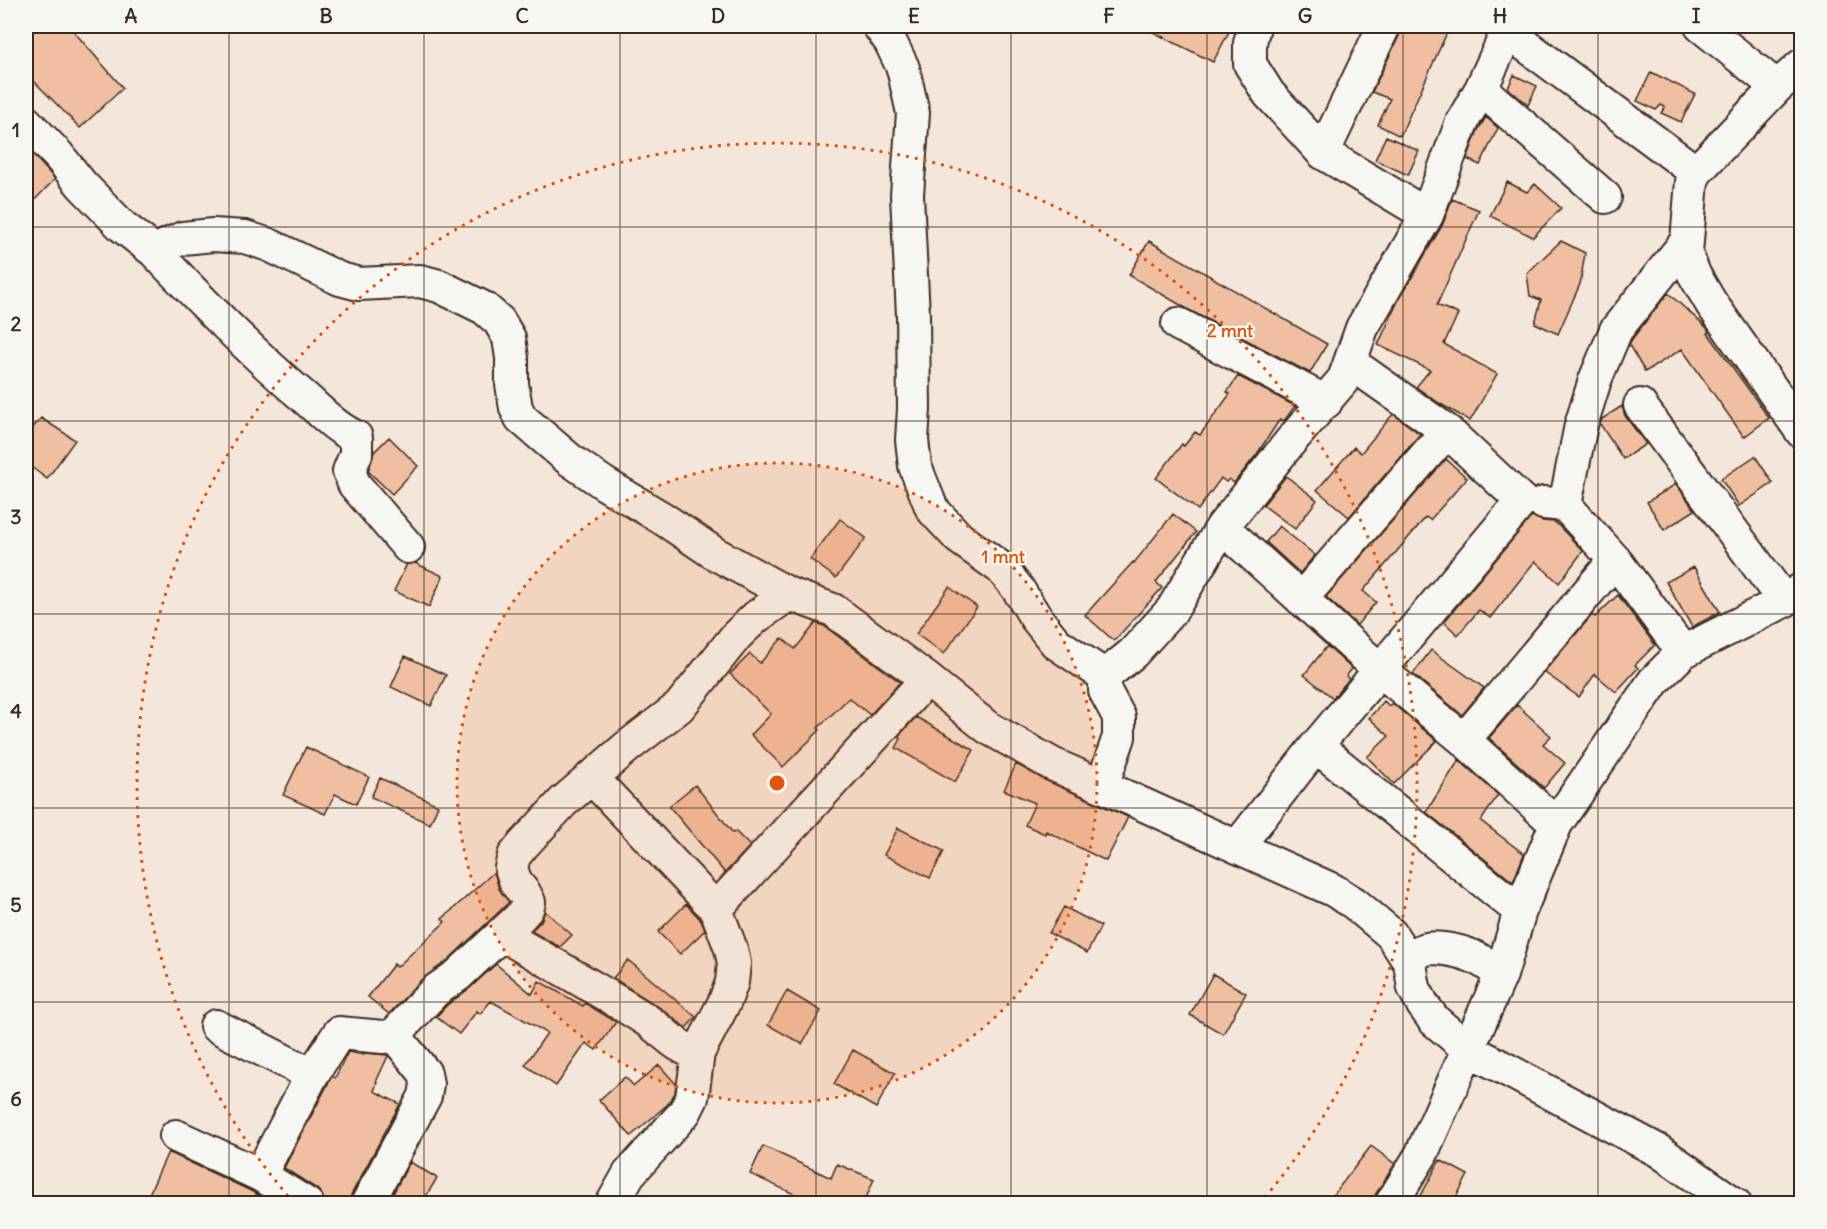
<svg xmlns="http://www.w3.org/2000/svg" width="1827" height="1229" font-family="Delius,sans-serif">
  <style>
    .building { fill: #f0bfa1; stroke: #3b2a1e; stroke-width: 1.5 }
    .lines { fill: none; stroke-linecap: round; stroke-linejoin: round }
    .minor-casing { stroke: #3b2a1e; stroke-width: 36 }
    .minor { stroke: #f6f6f2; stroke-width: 32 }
    .grid { fill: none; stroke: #3b2a1e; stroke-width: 1.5; stroke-opacity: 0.55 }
    .ring { fill: none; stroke: #df570d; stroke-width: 3; stroke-dasharray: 3 6 }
    .centre { fill: #df570d; stroke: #f6f6f2; stroke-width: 3 }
    .ring-label { font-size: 18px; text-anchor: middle; font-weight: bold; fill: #df570d; stroke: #f6f6f2; stroke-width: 4.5; stroke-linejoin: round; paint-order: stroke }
    .neatline { fill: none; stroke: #3b2a1e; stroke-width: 2 }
    .grid-label { font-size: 20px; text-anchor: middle; font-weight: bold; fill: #3b2a1e }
  </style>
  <rect width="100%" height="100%" fill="#f4e6da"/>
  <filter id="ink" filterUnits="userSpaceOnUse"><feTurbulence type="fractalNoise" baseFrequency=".0167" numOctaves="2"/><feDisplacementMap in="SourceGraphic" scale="12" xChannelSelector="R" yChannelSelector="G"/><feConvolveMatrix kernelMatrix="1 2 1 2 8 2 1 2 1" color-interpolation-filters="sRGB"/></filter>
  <g filter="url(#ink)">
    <path class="building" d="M 26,26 L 69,26 L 123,88 L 80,128 L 26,73 Z
      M 1141,26 L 1232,26 L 1213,62 Z
      M 1402,26 L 1450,26 L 1400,136 L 1378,125 L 1390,99 L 1372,92 L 1400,34 Z
      M 1651,72 L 1695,94 L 1681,122 L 1661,113 L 1665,107 L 1661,105 L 1656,110 L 1637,101 Z
      M 1514,75 L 1537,86 L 1528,105 L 1508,88 Z
      M 1486,117 L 1498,128 L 1480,165 L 1467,159 L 1478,130 Z
      M 1386,136 L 1419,151 L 1408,175 L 1375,160 Z
      M 26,147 L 55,179 L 26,209 Z
      M 1507,182 L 1527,192 L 1535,184 L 1561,208 L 1533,237 L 1490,216 Z
      M 1452,199 L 1479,210 L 1437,305 L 1458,314 L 1444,344 L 1497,374 L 1470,421 L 1439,403 L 1416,387 L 1430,370 L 1378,345 L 1398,301 L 1443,224 Z
      M 1149,241 L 1327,344 L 1310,373 L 1189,310 L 1129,275 Z
      M 1561,241 L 1585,253 L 1580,284 L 1558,334 L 1535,323 L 1541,300 L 1530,296 L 1527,273 Z
      M 1668,293 L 1707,328 L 1709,332 L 1708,333 L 1769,418 L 1744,437 L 1682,349 L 1645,372 L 1629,345 L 1632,339 Z
      M 1238,376 L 1295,406 L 1284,421 L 1280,419 L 1257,454 L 1234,483 L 1229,479 L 1226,482 L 1221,478 L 1198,510 L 1156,478 L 1182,444 L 1184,446 L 1195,432 L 1200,435 L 1230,394 L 1227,392 Z
      M 1622,406 L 1625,416 L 1646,444 L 1623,459 L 1600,424 L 1602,419 Z
      M 1393,414 L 1420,434 L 1349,517 L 1317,490 L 1354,447 L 1361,453 Z
      M 41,418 L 75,440 L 47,479 L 26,463 L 26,436 Z
      M 389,437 L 418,466 L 392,494 L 368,471 L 374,452 Z
      M 1755,456 L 1773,483 L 1739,506 L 1721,479 Z
      M 1446,459 L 1467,478 L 1430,520 L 1426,517 L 1363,591 L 1376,602 L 1357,625 L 1326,597 Z
      M 1286,476 L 1317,500 L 1295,529 L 1263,505 Z
      M 1676,484 L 1695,510 L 1664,530 L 1647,502 Z
      M 1173,514 L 1196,532 L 1156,582 L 1162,588 L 1114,641 L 1085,615 L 1133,562 L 1134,563 Z
      M 1532,516 L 1542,521 L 1555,522 L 1583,551 L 1559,583 L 1535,561 L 1490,618 L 1479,610 L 1458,635 L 1444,622 Z
      M 840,519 L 866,538 L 836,578 L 810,559 Z
      M 1279,526 L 1315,555 L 1300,573 L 1266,542 Z
      M 415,563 L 443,576 L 429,607 L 394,591 L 407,564 Z
      M 1694,567 L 1720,612 L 1692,627 L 1666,582 Z
      M 949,587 L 977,607 L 944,654 L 916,634 Z
      M 1618,595 L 1655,645 L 1635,665 L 1638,668 L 1616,692 L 1595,674 L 1579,697 L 1544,672 L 1592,615 L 1595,617 Z
      M 816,623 L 824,626 L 900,682 L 870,715 L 849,698 L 818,728 L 820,730 L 783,767 L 751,735 L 771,714 L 730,674 L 750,654 L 760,663 L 782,638 L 795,649 Z
      M 1327,646 L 1352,669 L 1346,676 L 1349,679 L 1333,698 L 1304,675 Z
      M 1431,650 L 1484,688 L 1462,715 L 1413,674 Z
      M 405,656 L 446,675 L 431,706 L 391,687 Z
      M 1384,701 L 1389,706 L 1392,703 L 1437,741 L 1394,784 L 1367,757 L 1389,736 L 1369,718 Z
      M 1517,705 L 1551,736 L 1543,744 L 1565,763 L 1544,788 L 1489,738 Z
      M 916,717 L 974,750 L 955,782 L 896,748 L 901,739 L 898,737 Z
      M 306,747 L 369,777 L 356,804 L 335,794 L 325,814 L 283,795 Z
      M 1459,760 L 1498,795 L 1481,821 L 1524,854 L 1513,882 L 1426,812 Z
      M 1016,764 L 1045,780 L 1128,817 L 1106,861 L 1046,831 L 1045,834 L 1025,825 L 1035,803 L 1004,790 Z
      M 380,778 L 438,805 L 430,824 L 371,797 Z
      M 695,785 L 733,833 L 735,831 L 750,846 L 725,873 L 669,806 Z
      M 898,828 L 944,851 L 930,878 L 884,855 Z
      M 494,872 L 499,889 L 509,902 L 504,907 L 447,961 L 422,979 L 389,1014 L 368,997 L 394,964 L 397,967 L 445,922 L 442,919 Z
      M 686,904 L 700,919 L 705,930 L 680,954 L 658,932 Z
      M 1064,907 L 1101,926 L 1087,953 L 1049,933 Z
      M 545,911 L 572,935 L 560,947 L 531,931 L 541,921 Z
      M 628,960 L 696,1017 L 686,1028 L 662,1009 L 613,978 Z
      M 496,964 L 532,994 L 539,981 L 583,1006 L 585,1003 L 616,1022 L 596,1050 L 586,1043 L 556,1086 L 525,1065 L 547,1033 L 491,1001 L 480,1014 L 477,1011 L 459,1034 L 436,1017 L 447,1005 L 470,988 Z
      M 1213,974 L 1246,993 L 1223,1034 L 1190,1015 Z
      M 787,991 L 821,1011 L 802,1044 L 768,1025 Z
      M 853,1050 L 895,1073 L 876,1108 L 834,1084 Z
      M 348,1052 L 364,1055 L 365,1053 L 387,1055 L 388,1056 L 376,1082 L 377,1083 L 374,1091 L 400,1104 L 351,1195 L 349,1203 L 325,1203 L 322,1195 L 317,1189 L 284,1168 L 328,1084 L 332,1076 L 335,1078 Z
      M 659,1065 L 676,1084 L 675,1093 L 668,1104 L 631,1136 L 599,1100 L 625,1077 L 634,1086 Z
      M 763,1146 L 831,1178 L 837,1164 L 874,1179 L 864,1203 L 814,1203 L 750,1174 Z
      M 1371,1146 L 1395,1164 L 1370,1203 L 1327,1203 Z
      M 168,1152 L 251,1191 L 272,1203 L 145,1203 Z
      M 1440,1160 L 1468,1175 L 1453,1203 L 1417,1203 Z
      M 410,1162 L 437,1178 L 422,1203 L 388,1203 Z"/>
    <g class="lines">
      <g class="minor-casing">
        <path id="minor" d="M 879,26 L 890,41 L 903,68 L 913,113 L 907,195 L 913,315 L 914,409 L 912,440 L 915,466 L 932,509 L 959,538 L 1001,568 L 1018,589 L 1036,618 L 1056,643 L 1105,676
          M 1254,26 L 1250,43 L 1250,64 L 1269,94 L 1323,153 L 1427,215
          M 1701,26 L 1777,87
          M 1508,32 L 1696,172
          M 1802,65 L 1777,87 L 1696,172 L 1692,181 L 1686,253 L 1694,274 L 1711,303 L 1802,432
          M 1481,89 L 1605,197
          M 26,122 L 58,155 L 82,185 L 122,226 L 154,251 L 183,238 L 213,235 L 245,237 L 269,245 L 340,279 L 359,284 L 420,281 L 439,286 L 484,308 L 499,321 L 509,338 L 512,358 L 512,384 L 516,408 L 521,418 L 570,460 L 605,484 L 662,518 L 714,553 L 789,594 L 833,610 L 927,679 L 987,727 L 1052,764 L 1102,786
          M 1323,153 L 1384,26
          M 154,251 C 202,302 251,352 305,398 C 320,411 337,429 356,437 L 356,454 L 349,471 L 354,484 L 408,547
          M 1178,324 L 1326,402
          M 1640,405 L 1784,601
          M 1544,503 L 1565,505 L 1615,560 L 1683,652
          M 1565,505 L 1581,425 L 1595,380 L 1616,330 L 1686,242
          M 1222,527 L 1290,442 L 1344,379 L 1362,328 L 1427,215 L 1462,122 L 1481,89 L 1510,26
          M 1301,599 L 1447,431
          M 1105,676 L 1105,691 L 1119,717 L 1119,737 L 1102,786 L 1333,890 L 1354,903 L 1391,934 L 1410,963 L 1414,988 L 1423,1005 L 1434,1020 L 1468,1049 L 1659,1151 L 1735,1204
          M 1105,676 L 1133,653 L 1172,610 L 1222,527 L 1380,670 L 1464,740 L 1556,824
          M 1464,740 L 1615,560
          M 1316,746 L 1520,911
          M 591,777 L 716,909 L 731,949 L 734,963 L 732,982 L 725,1001 L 698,1053 L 692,1098 L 685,1112 L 629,1174 L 612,1204
          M 1238,846 L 1316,746 L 1522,501 L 1447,431 L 1351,363
          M 716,909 L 927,679
          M 501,934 C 549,962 598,989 645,1019 C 663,1030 676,1049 698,1053
          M 1410,963 C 1412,960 1415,955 1419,952 C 1431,943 1465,952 1478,959 C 1486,963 1494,969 1501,975 L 1520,911 L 1556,824 L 1654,681 L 1683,652 L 1784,601 L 1802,589
          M 216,1026 L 312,1075
          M 176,1136 L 260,1175
          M 307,1204 L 260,1175 L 312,1075 L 339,1033 L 383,1037 L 394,1035 L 435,991 L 458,975 L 517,920 L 527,909 L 529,902 L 525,894 L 516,883 L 511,868 L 514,856 L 523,845 L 563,802 L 627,747 L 679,707 L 737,635 L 756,617 L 789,594
          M 367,1204 L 425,1096 L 427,1084 L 425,1073 L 394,1035
          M 1391,1204 L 1421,1155 L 1501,975"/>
      </g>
      <use href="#minor" class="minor"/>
    </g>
  </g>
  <path class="grid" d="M 229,26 L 229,1204M 424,26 L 424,1204M 620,26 L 620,1204M 816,26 L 816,1204M 1011,26 L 1011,1204M 1207,26 L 1207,1204M 1403,26 L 1403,1204M 1598,26 L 1598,1204M 26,227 L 1802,227M 26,421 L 1802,421M 26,614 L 1802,614M 26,808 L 1802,808M 26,1002 L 1802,1002"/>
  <circle cx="777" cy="783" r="320" fill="#df570d" fill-opacity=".12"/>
  <g class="ring">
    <circle cx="777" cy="783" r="320"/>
    <path d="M294 1203A640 640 0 1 1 1260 1203"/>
  </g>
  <circle cx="777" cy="783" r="9" class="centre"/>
  <g class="ring-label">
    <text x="1230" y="337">2 mnt</text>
    <text x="1003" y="563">1 mnt</text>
  </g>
  <rect width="1827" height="1229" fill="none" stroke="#f6f6f2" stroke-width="66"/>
  <rect x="33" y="33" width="1761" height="1163" class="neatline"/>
  <g class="grid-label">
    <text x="131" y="23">A</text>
    <text x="326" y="23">B</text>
    <text x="522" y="23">C</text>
    <text x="718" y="23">D</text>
    <text x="914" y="23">E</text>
    <text x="1109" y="23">F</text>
    <text x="1305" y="23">G</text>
    <text x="1500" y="23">H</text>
    <text x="1696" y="23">I</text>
    <text x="16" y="137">1</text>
    <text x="16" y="331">2</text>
    <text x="16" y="524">3</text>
    <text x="16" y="718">4</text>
    <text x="16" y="912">5</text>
    <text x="16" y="1106">6</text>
  </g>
</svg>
